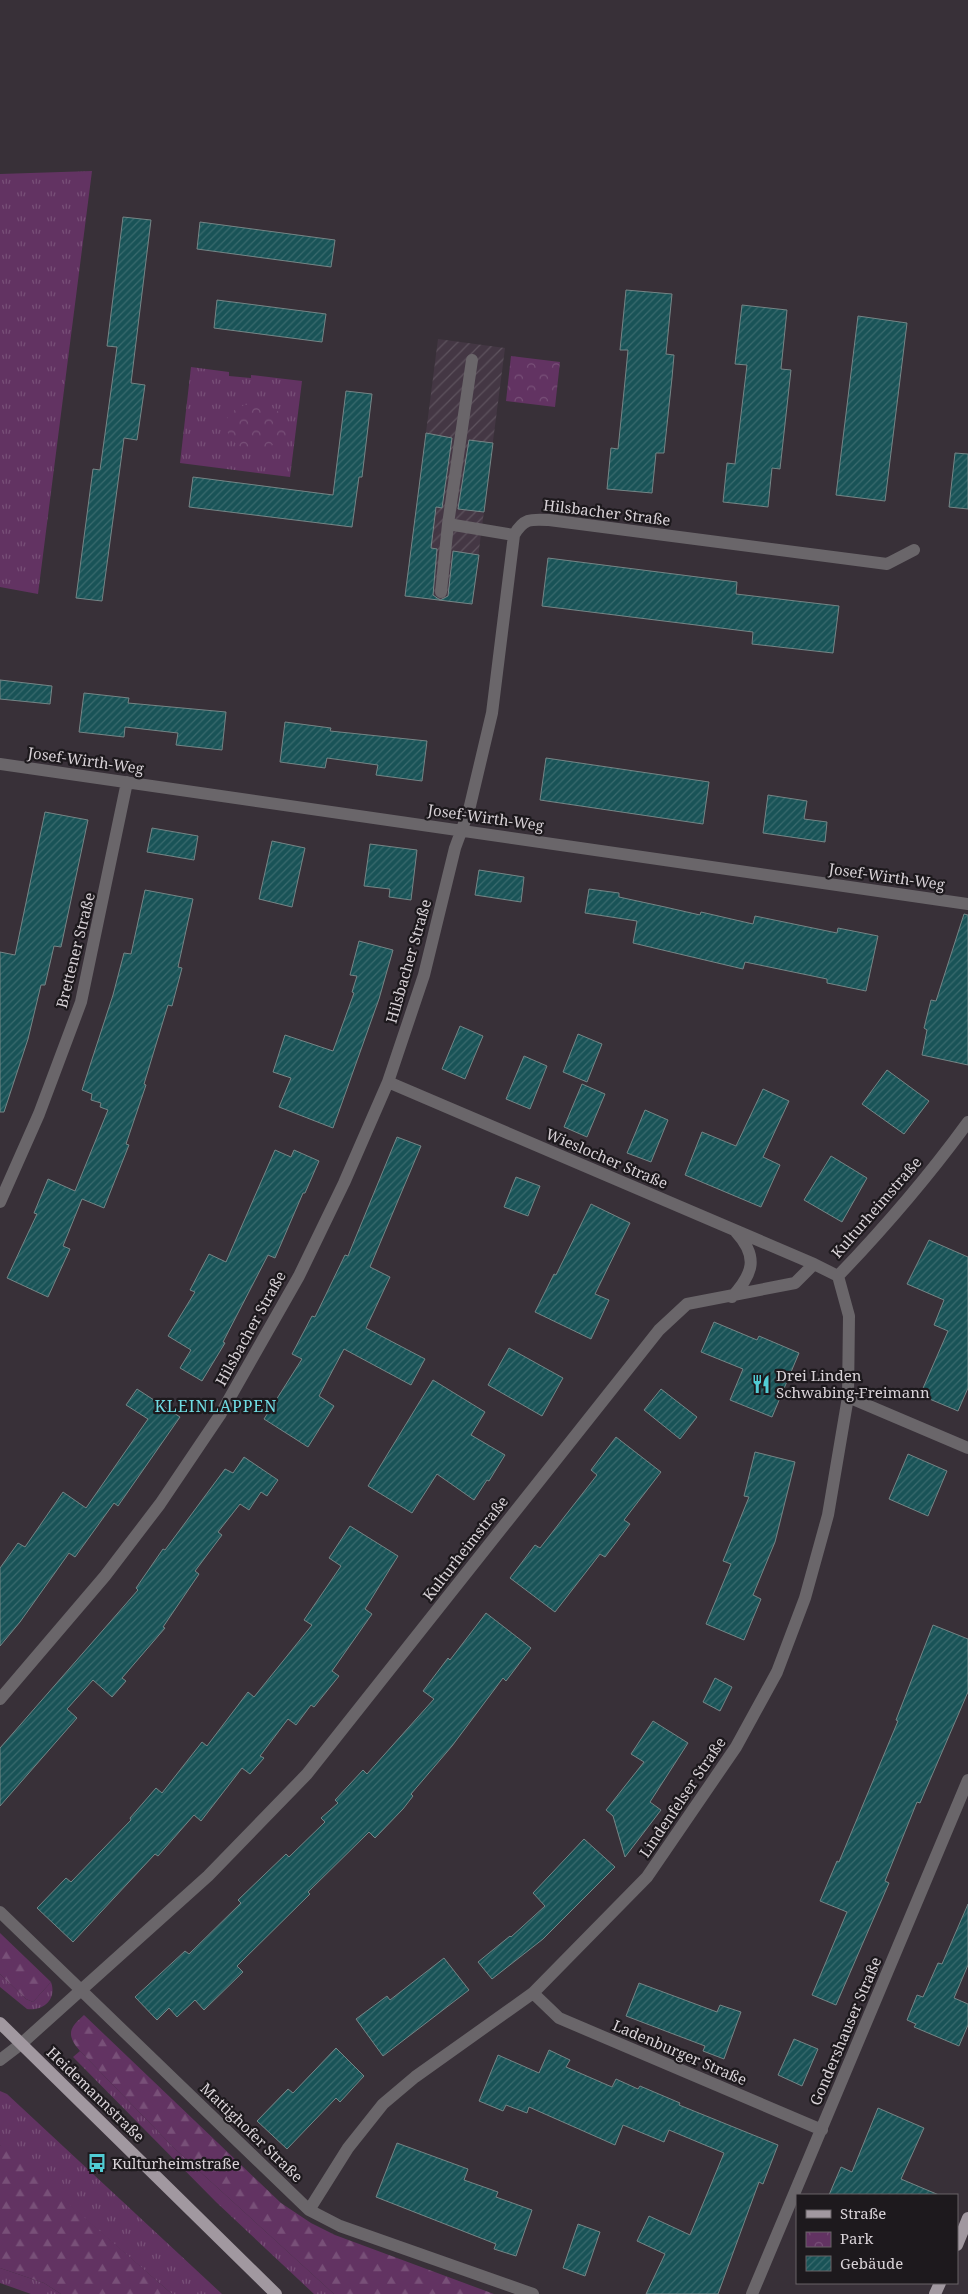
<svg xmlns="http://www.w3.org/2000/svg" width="968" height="2294" font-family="'Noto Serif',serif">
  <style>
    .industrial { fill: url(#industrial-furrows) }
    .grass { fill: url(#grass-tufts) }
    .forest { fill: url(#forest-firs) }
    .park { fill: url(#park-crowns) }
    .building { fill: url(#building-hatch); stroke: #758586 }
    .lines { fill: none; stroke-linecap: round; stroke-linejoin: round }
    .minor { stroke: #6a666a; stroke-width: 12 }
    .major { stroke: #a198a0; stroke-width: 12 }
    .labels { text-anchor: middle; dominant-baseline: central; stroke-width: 4.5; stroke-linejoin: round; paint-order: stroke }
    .street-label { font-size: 15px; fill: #d8d2d7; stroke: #1d191d }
    .poi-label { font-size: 15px; fill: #d8d2d7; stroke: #1d191d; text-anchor: start }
    .neighbourhood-label { font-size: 16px; letter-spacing: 1px; fill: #70dce3; stroke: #1d191d }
  </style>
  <defs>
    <pattern id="industrial-furrows" width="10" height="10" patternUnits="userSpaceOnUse" patternTransform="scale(1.25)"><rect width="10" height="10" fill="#443744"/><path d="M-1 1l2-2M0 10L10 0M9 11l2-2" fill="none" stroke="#5e535e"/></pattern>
    <pattern id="grass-tufts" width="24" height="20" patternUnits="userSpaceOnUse" patternTransform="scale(1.25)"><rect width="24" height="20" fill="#623362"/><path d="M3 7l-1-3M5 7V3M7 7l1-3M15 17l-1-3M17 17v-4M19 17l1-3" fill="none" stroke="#785078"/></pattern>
    <pattern id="forest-firs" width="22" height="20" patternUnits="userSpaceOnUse" patternTransform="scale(1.25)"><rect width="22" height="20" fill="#623362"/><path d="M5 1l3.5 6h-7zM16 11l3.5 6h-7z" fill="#785078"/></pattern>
    <pattern id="park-crowns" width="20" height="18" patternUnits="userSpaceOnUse" patternTransform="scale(1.25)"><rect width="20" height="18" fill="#623362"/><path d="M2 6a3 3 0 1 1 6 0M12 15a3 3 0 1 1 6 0" fill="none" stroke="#785078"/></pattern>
    <pattern id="building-hatch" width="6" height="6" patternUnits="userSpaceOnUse" patternTransform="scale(1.25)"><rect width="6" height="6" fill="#195357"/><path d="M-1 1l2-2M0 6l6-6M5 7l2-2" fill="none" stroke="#3a6b6e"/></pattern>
  </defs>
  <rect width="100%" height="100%" fill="#383038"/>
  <path class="industrial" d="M 438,339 L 505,348 L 472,604 L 405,596 Z"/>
  <path class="grass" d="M 92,171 L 38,594 L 0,587 L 0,174 Z
    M 191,367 L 229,372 L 229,376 L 251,378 L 251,375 L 302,381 L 290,477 L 180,463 Z
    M 0,1974 L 26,1999 L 33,2002 L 51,1982 C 57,1999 44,2011 27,2009 L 0,1987 Z
    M 80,2051 L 174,2148 L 334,2294 L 314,2294 L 216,2202 L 73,2057 Z
    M 0,2091 L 7,2094 L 222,2294 L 172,2294 L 0,2145 Z
    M 0,2268 L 44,2283 L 61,2294 L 31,2294 L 0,2283 Z"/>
  <path class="forest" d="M 0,1933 L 51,1982 L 33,2002 L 26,1999 L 0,1974 Z
    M 84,2015 L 281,2203 L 311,2223 L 335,2235 L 494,2294 L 334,2294 L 174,2148 L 80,2051 C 66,2035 69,2028 84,2015 Z
    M 0,2145 L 5,2148 L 172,2294 L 61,2294 L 44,2283 L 0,2268 Z"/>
  <path class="park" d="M 511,356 L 560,362 L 555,407 L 506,401 Z
    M 262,403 C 280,411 288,415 287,436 C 262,455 236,458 224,424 C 233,406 243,404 262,403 Z"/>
  <path class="building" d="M 123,217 L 151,220 L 131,383 L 145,385 L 137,440 L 124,438 L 102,601 L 76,598 L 93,469 L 100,470 L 117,347 L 107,346 Z
    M 200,222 L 335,240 L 331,267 L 197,249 Z
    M 626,290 L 672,294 L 666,354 L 674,355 L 672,378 L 664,453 L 656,453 L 652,493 L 607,489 L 611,448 L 618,449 L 624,391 L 628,350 L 620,350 Z
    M 217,300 L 326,314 L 322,342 L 214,328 Z
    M 742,305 L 787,310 L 781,369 L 791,370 L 780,469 L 772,468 L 768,507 L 723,502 L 727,463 L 735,464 L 747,365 L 735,364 Z
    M 858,316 L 907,323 L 885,501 L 836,495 Z
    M 346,391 L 372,394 L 362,477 L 359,477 L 352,527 L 189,507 L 193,477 L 333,495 Z
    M 426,433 L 452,438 L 442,508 L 436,507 L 431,548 L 437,549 L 433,595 L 440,600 L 448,596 L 453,551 L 479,555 L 472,604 L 405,596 Z
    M 469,440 L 493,443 L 484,512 L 458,509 Z
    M 955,453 L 968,454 L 968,509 L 949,507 Z
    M 548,558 L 737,582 L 736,594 L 839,606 L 833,653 L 752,644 L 753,632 L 542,606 Z
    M 0,680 L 52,686 L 50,704 L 0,699 Z
    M 84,693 L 129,698 L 128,703 L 226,712 L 222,750 L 176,745 L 178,733 L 125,727 L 124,737 L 79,732 Z
    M 285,722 L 331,728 L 330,731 L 427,741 L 422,781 L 376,775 L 378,765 L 327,758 L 325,768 L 280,762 Z
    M 546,758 L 709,782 L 703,824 L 540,800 Z
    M 768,795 L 807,801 L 804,819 L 827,822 L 825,842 L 763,833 Z
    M 45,812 L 88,820 L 61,947 L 54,946 L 45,985 L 41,985 L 28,1039 L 4,1112 L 0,1112 L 0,952 L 15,955 Z
    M 152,828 L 198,836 L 194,860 L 147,852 Z
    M 272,841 L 305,848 L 292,907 L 259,899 Z
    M 370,844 L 417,850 L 411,900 L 389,897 L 390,889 L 364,886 Z
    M 479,870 L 524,877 L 521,902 L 475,895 Z
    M 589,889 L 619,893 L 619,897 L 665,907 L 700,915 L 701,912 L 753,924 L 755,916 L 837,933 L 838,928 L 878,936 L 866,991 L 827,983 L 827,979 L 745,962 L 743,969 L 633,943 L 637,921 L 585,913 Z
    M 145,890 L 193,899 L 178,967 L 182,968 L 172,1006 L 168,1005 L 144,1084 L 146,1085 L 126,1144 L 129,1145 L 104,1208 L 82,1199 L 63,1246 L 70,1249 L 48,1297 L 7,1278 L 37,1214 L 34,1213 L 48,1179 L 75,1191 L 108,1110 L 100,1107 L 101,1103 L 91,1100 L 92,1094 L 82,1090 L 113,995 L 124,953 L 131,954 Z
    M 964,914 L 968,915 L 968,1065 L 922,1055 L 927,1030 L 924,1028 L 931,1000 L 936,1001 Z
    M 359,941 L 393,950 L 379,999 L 333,1128 L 279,1107 L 291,1078 L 273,1072 L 285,1035 L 333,1051 L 354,993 L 352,992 L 357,976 L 350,975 Z
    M 460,1026 L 483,1036 L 465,1079 L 442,1069 Z
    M 578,1034 L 602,1044 L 587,1082 L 563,1072 Z
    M 524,1056 L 547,1066 L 530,1109 L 506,1099 Z
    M 887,1070 L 929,1101 L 904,1134 L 862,1104 Z
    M 582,1084 L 605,1094 L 587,1137 L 564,1127 Z
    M 763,1089 L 789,1101 L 763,1157 L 780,1165 L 761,1207 L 685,1175 L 702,1132 L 736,1146 Z
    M 645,1110 L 668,1120 L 651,1162 L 627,1153 Z
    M 397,1137 L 421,1146 L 370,1267 L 390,1277 L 366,1328 L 425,1359 L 411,1385 L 344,1349 L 319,1396 L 334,1406 L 308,1447 L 264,1419 L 302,1359 L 292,1354 L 312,1316 L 315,1317 L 345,1255 L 348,1256 Z
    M 275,1150 L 291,1157 L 294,1150 L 319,1161 L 305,1193 L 303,1193 L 275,1258 L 268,1255 L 223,1342 L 225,1343 L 202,1381 L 180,1368 L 191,1350 L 168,1336 L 195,1292 L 190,1290 L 209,1254 L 226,1262 Z
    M 831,1156 L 867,1178 L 842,1222 L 804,1200 Z
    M 516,1177 L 540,1186 L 528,1216 L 504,1207 Z
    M 591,1204 L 630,1223 L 595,1294 L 609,1300 L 591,1339 L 535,1312 L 554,1274 L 556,1275 Z
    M 929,1240 L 968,1257 L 968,1388 L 958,1411 L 920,1395 L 948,1331 L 934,1325 L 944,1300 L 907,1284 Z
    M 714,1322 L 757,1340 L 759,1336 L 799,1353 L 772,1417 L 730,1400 L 743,1369 L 701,1352 Z
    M 509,1348 L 563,1378 L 542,1416 L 488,1385 Z
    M 433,1380 L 485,1412 L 471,1435 L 505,1455 L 489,1481 L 487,1480 L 474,1500 L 437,1474 L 412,1513 L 368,1486 Z
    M 137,1389 L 180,1417 L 118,1506 L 114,1503 L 75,1557 L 69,1553 L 20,1622 L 0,1646 L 0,1568 L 18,1543 L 25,1547 L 63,1492 L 86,1508 L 148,1419 L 126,1405 Z
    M 661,1389 L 697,1417 L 680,1439 L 644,1410 Z
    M 616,1437 L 661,1472 L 624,1520 L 630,1524 L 605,1557 L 600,1554 L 555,1612 L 510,1578 L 535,1545 L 540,1548 L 597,1475 L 591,1470 Z
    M 755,1452 L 795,1462 L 775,1542 L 753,1595 L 761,1599 L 744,1640 L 706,1624 L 731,1564 L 723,1561 L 749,1497 L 744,1496 Z
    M 908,1454 L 947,1471 L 928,1516 L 889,1499 Z
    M 244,1457 L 278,1480 L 267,1496 L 261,1492 L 249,1510 L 240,1504 L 218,1532 L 222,1535 L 195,1571 L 199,1574 L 163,1627 L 165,1628 L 122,1678 L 126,1681 L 112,1697 L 93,1680 L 67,1709 L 77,1718 L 0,1806 L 0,1748 L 138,1590 L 136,1588 L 163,1549 L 165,1550 L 225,1469 L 233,1473 Z
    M 350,1526 L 398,1556 L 365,1609 L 372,1614 L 332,1671 L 339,1676 L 314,1707 L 311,1705 L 296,1725 L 288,1719 L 260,1756 L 264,1758 L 250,1774 L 242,1768 L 201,1821 L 194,1815 L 158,1856 L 155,1854 L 73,1942 L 37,1908 L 66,1878 L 71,1882 L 131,1820 L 130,1818 L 156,1788 L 162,1793 L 202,1742 L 207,1746 L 248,1692 L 254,1697 L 312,1625 L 304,1620 L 341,1566 L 329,1558 Z
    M 486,1613 L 531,1648 L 506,1681 L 503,1678 L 452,1746 L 411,1794 L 413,1796 L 403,1809 L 375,1838 L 369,1832 L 308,1892 L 310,1894 L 237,1966 L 243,1972 L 204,2010 L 195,2000 L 177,2017 L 169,2008 L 157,2020 L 135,1997 L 185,1951 L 189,1954 L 241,1903 L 238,1900 L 263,1876 L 286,1854 L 289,1857 L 325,1822 L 321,1818 L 338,1803 L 335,1800 L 363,1770 L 367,1774 L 434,1699 L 423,1691 L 448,1658 L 450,1660 Z
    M 933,1625 L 968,1639 L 968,1692 L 920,1803 L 917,1802 L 885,1881 L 889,1883 L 836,2005 L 812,1995 L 847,1912 L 820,1901 L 837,1861 L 839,1862 L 898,1721 L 896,1720 Z
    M 715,1678 L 732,1687 L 720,1711 L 703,1702 Z
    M 653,1721 L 688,1743 L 650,1802 L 661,1810 L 625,1857 L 613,1816 L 606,1810 L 644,1762 L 631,1754 Z
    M 584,1839 L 615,1867 L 543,1939 L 492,1979 L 478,1962 L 510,1936 L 511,1937 L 545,1906 L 533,1893 Z
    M 968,1904 L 968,1965 L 954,1998 L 968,2004 L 968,2025 L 959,2046 L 914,2027 L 916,2024 L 907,2020 L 917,1995 L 923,1997 L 938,1963 L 942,1964 Z
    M 444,1958 L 469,1990 L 383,2056 L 356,2019 L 387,1996 L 390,2000 Z
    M 639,1983 L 717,2012 L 720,2005 L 741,2012 L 724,2059 L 703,2051 L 705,2046 L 626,2016 Z
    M 794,2039 L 818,2049 L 802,2086 L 778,2075 Z
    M 336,2048 L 364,2076 L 340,2102 L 336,2098 L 287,2149 L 257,2121 L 288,2089 L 293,2093 Z
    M 549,2050 L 570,2060 L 566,2067 L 612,2087 L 616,2079 L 638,2089 L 640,2086 L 680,2103 L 679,2105 L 778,2145 L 763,2184 L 759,2182 L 718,2294 L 646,2294 L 665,2254 L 637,2241 L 649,2216 L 690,2235 L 724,2153 L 669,2130 L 664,2142 L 623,2125 L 615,2145 L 529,2107 L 527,2113 L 506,2105 L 503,2111 L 479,2101 L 498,2055 L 539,2073 Z
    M 878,2108 L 924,2128 L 901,2179 L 939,2195 L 829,2195 L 841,2167 L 852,2172 Z
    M 397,2143 L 468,2169 L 464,2180 L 498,2192 L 496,2197 L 532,2210 L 516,2256 L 494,2249 L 496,2244 L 376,2197 Z
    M 578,2224 L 600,2232 L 585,2276 L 563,2268 Z"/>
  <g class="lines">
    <path class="minor" d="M 472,360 L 448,524 L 514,535
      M 441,592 L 448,524
      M 0,764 L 968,904
      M 388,1082 L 814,1264
      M 0,1202 L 39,1114 L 81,1002 L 127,782
      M 732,1297 C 753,1274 759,1257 736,1232
      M 848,1397 L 968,1448
      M 0,1699 L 105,1576 L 160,1504 L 220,1415 L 299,1276 L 344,1183 L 388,1082 L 424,975 L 455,848 L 469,810 L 492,713 L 514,535 C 524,518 531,519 549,520 L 887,564 L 914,550
      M 0,1912 L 309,2210 L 340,2226 L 533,2294
      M 533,1993 L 559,2018 L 822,2130
      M 0,2060 L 21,2044 L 208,1876 L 307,1774 L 659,1330 L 687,1304 L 795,1283 L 814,1264 L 838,1276 C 885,1227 928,1177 968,1122
      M 309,2210 L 348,2148 L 383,2104 L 415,2077 L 533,1993 L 647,1877 L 736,1747 L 777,1672 L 805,1598 L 828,1515 L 848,1397 L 849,1316 L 838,1276
      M 752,2294 L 968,1780"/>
    <path class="major" d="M 0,2023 L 276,2294
      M 957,2245 L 968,2218
      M 935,2294 L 940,2283"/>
  </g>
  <defs>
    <g id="restaurant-bare" transform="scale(1.5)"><path d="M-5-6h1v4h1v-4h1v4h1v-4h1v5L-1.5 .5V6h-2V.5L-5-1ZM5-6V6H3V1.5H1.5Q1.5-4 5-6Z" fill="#51ccd4" stroke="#1d191d" stroke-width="2.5" paint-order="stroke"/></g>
    <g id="bus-bare" transform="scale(1.5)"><path d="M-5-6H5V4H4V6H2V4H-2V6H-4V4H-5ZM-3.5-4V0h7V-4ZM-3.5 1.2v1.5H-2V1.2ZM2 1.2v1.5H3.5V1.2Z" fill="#51ccd4" stroke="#1d191d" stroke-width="2.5" paint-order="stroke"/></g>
  </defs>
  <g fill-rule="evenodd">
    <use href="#restaurant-bare" x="761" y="1384"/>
    <use href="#bus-bare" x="97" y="2163"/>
  </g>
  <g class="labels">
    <g class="street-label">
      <text transform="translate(607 512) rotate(7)">Hilsbacher Straße</text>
      <text transform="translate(86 760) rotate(8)">Josef-Wirth-Weg</text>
      <text transform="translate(486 817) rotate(8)">Josef-Wirth-Weg</text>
      <text transform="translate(887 876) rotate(8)">Josef-Wirth-Weg</text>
      <text transform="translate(75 950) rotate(-76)">Brettener Straße</text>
      <text transform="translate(408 961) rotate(-74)">Hilsbacher Straße</text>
      <text transform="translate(607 1158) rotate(23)">Wieslocher Straße</text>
      <text transform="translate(876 1207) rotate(-49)">Kulturheimstraße</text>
      <text transform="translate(250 1328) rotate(-61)">Hilsbacher Straße</text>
      <text transform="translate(465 1548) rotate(-52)">Kulturheimstraße</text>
      <text transform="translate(682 1797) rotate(-56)">Lindenfelser Straße</text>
      <text transform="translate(845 2031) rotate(-67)">Gondershauser Straße</text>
      <text transform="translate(680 2052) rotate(23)">Ladenburger Straße</text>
      <text transform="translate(96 2094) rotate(44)">Heidemannstraße</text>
      <text transform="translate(252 2132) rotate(44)">Mattighofer Straße</text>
    </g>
    <g class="poi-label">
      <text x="776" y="1375">Drei Linden<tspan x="776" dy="17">Schwabing-Freimann</tspan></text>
      <text x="112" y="2163">Kulturheimstraße</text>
    </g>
    <g class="neighbourhood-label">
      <text x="216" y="1406">KLEINLAPPEN</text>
    </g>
  </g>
  <rect x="796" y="2194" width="162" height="90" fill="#1d191d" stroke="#686367"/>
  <rect x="806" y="2210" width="25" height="8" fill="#a198a0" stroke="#686367"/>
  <text x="840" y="2219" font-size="15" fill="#d8d2d7">Straße</text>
  <rect x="806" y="2232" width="25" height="15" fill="url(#park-crowns)" stroke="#686367"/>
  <text x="840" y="2244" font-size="15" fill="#d8d2d7">Park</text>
  <rect x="806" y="2256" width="25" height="15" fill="url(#building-hatch)" stroke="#686367"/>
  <text x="840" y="2269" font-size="15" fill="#d8d2d7">Gebäude</text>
</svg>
